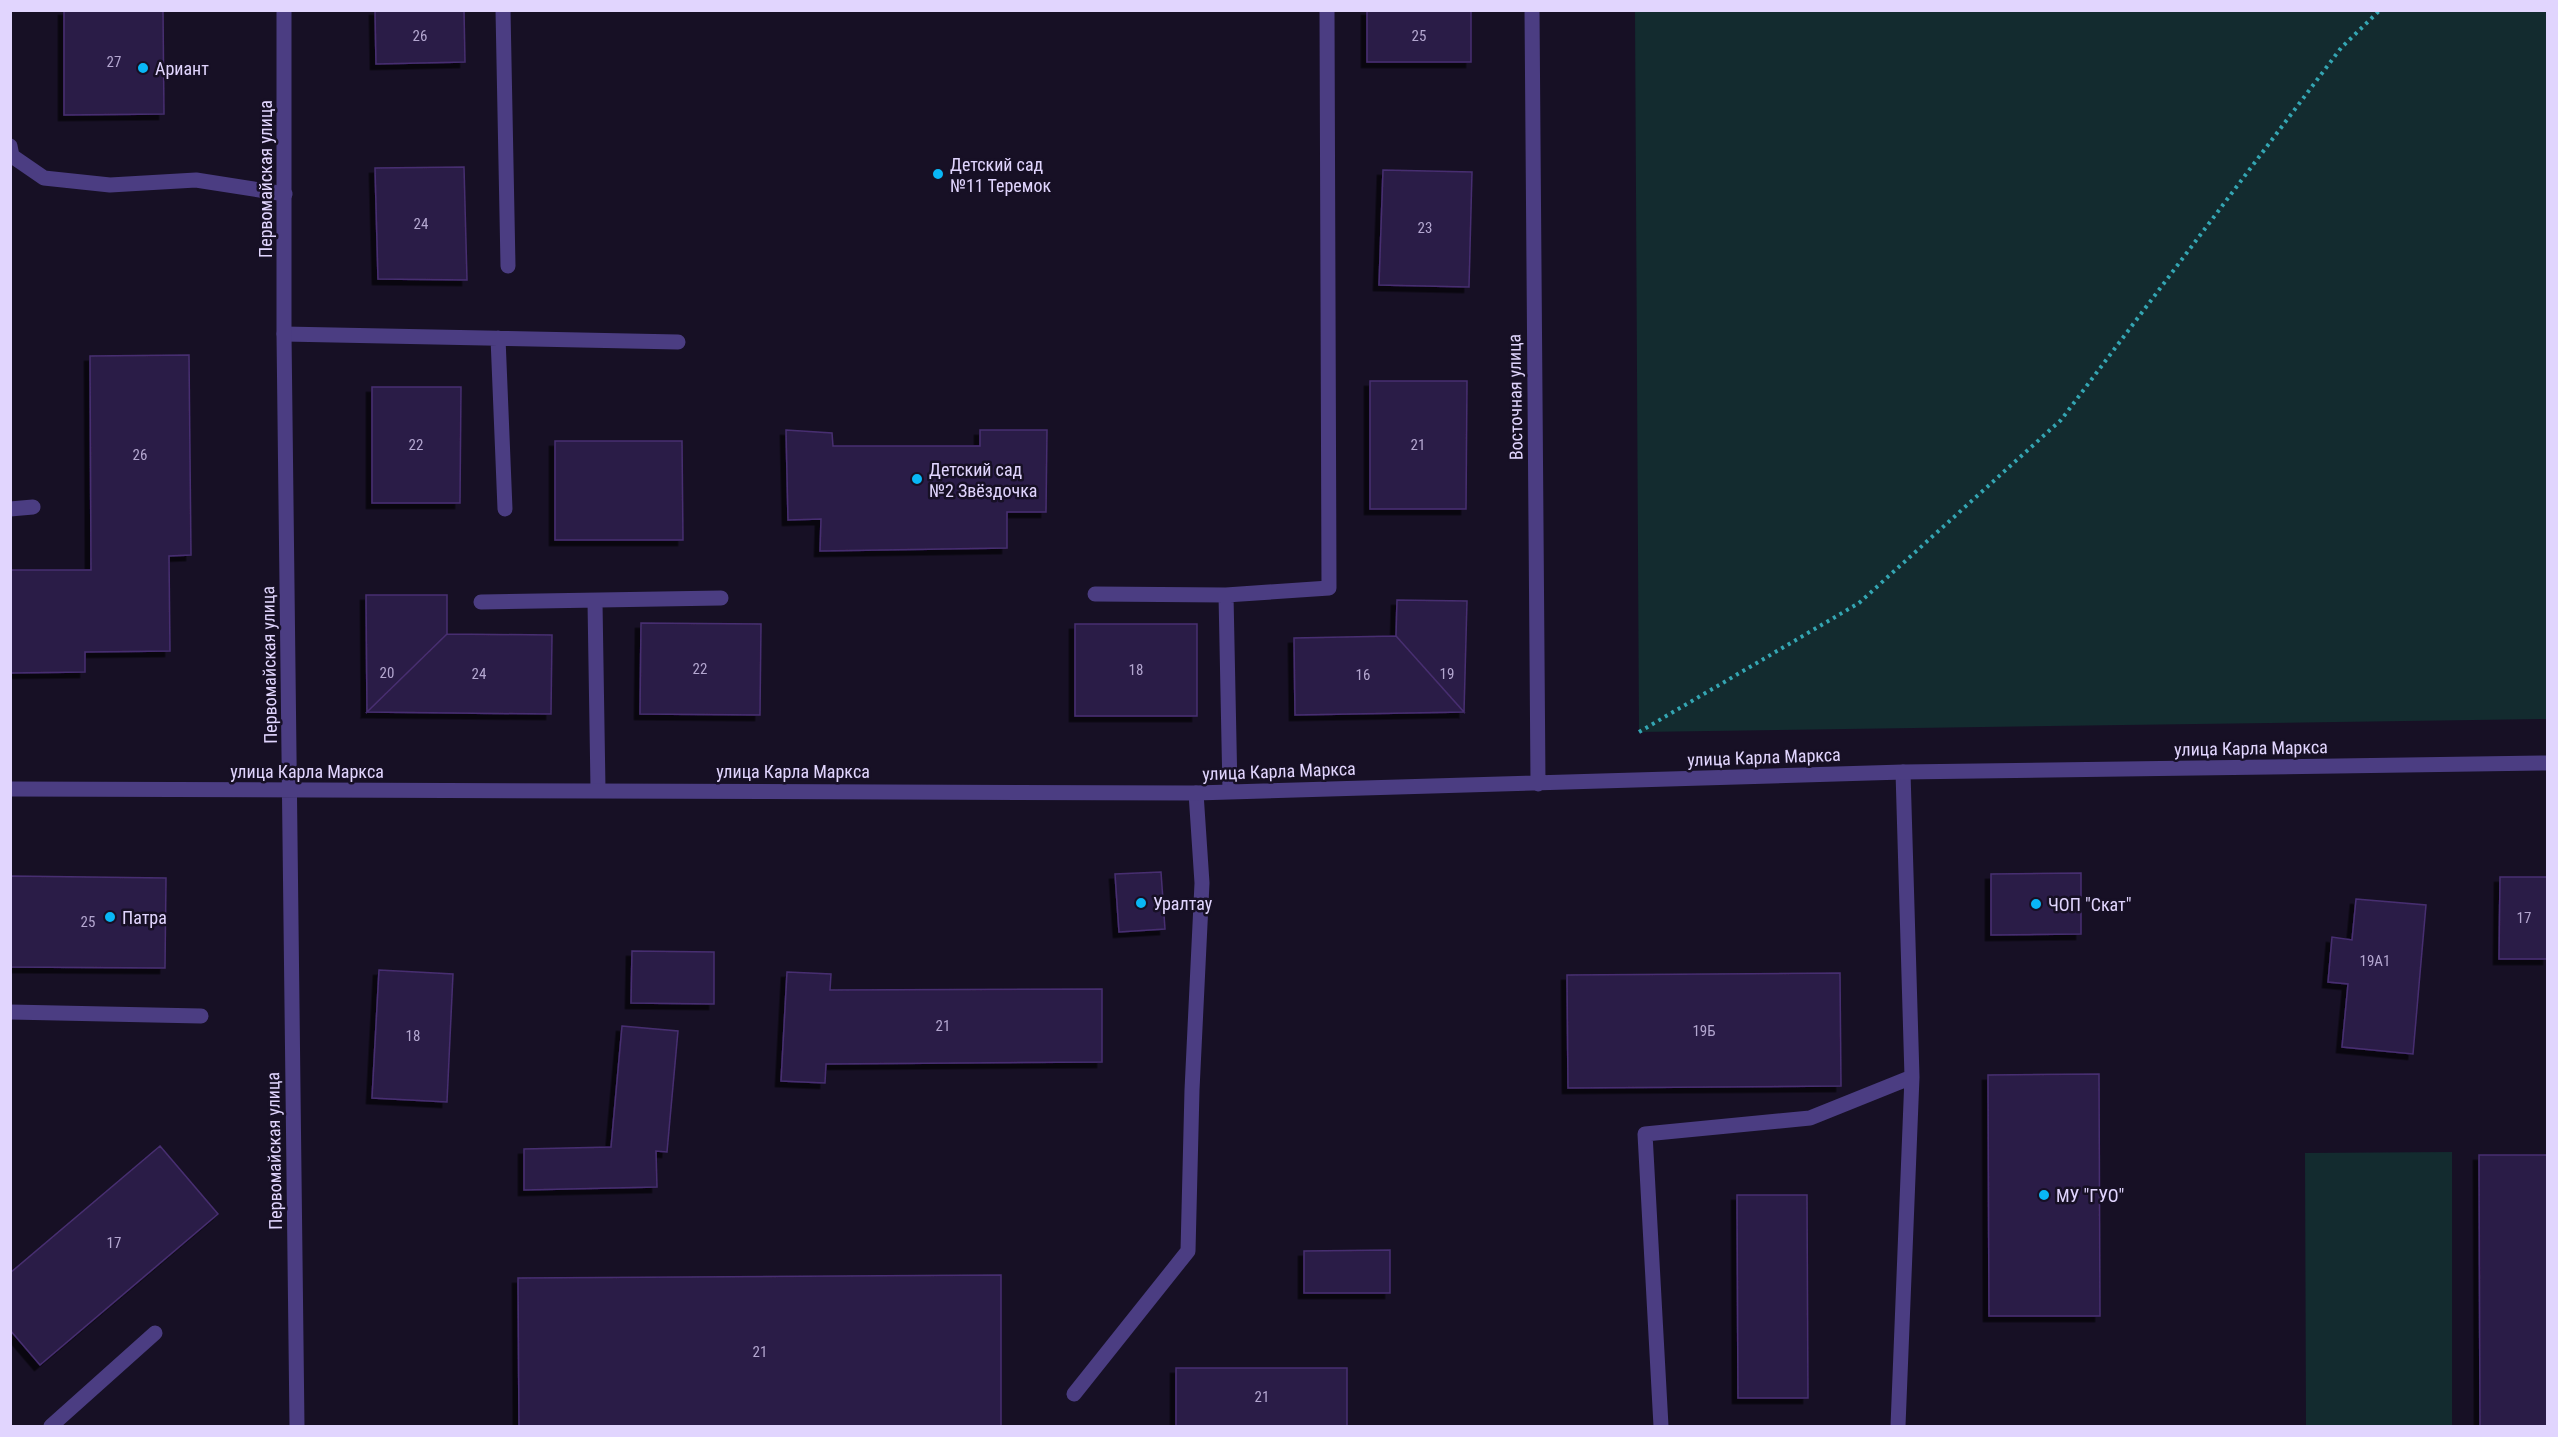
<svg xmlns="http://www.w3.org/2000/svg" width="2558" height="1437" font-family="'Roboto Condensed',sans-serif">
  <style>
    .green { fill: #132b2f }
    .building { fill: #2c1d46; stroke: #472f71; stroke-width: 1.5; filter: url(#shadow) }
    .lines { fill: none; stroke-linecap: round; stroke-linejoin: round }
    .path { stroke: #34a6b3; stroke-width: 4; stroke-dasharray: 3 4.5; stroke-linecap: butt }
    .service { stroke: #4b3d82; stroke-width: 15 }
    .minor { stroke: #4b3d82; stroke-width: 15 }
    .poi-dot { fill: #09b7f6; stroke: #171025; stroke-width: 2 }
    .labels { text-anchor: middle; dominant-baseline: central; stroke-width: 5; stroke-linejoin: round; paint-order: stroke }
    .number-label { font-size: 15px; fill: #b4a7d0 }
    .poi-label { font-size: 18px; fill: #e1d5fe; stroke: #171025; text-anchor: start }
    .street-label { font-size: 18px; fill: #e1d5fe; stroke: #171025 }
  </style>
  <defs>
    <filter id="shadow"><feDropShadow dx="-5.5" dy="5.5" stdDeviation="0" flood-color="#0009"/></filter>
  </defs>
  <rect width="100%" height="100%" fill="#171025"/>
  <path class="green" d="M 1635,11 L 2547,11 L 2547,719 L 1639,732 Z
    M 2452,1152 L 2452,1426 L 2306,1426 L 2305,1153 Z"/>
  <path class="building" d="M 64,10 L 163,10 L 164,114 L 64,115 Z
    M 375,10 L 464,10 L 465,62 L 376,64 Z
    M 1367,10 L 1471,10 L 1471,62 L 1367,62 Z
    M 464,167 L 467,280 L 378,279 L 375,168 Z
    M 1383,170 L 1472,172 L 1469,287 L 1379,285 Z
    M 189,355 L 191,555 L 169,556 L 170,651 L 85,652 L 85,672 L 10,673 L 10,570 L 91,570 L 90,356 Z
    M 1370,381 L 1467,381 L 1466,509 L 1370,509 Z
    M 372,387 L 461,387 L 460,503 L 372,503 Z
    M 786,430 L 832,433 L 833,446 L 980,446 L 980,430 L 1047,430 L 1046,512 L 1007,512 L 1007,548 L 820,551 L 821,519 L 788,520 Z
    M 555,441 L 682,441 L 683,540 L 555,540 Z
    M 366,595 L 447,595 L 447,634 L 367,712 Z
    M 1397,600 L 1467,601 L 1464,712 L 1396,636 Z
    M 641,623 L 761,624 L 760,715 L 640,714 Z
    M 1075,624 L 1197,624 L 1197,716 L 1075,716 Z
    M 447,634 L 552,635 L 551,714 L 367,712 Z
    M 1396,636 L 1464,712 L 1295,715 L 1294,638 Z
    M 1161,872 L 1165,929 L 1119,932 L 1115,874 Z
    M 2081,873 L 2081,934 L 1991,935 L 1991,874 Z
    M 10,876 L 166,878 L 165,968 L 10,967 Z
    M 2500,877 L 2548,877 L 2548,959 L 2499,959 Z
    M 2356,899 L 2426,905 L 2413,1054 L 2342,1047 L 2348,984 L 2328,982 L 2332,937 L 2352,940 Z
    M 632,951 L 714,952 L 714,1004 L 631,1003 Z
    M 379,970 L 453,974 L 447,1102 L 372,1098 Z
    M 787,972 L 831,974 L 830,990 L 1102,989 L 1102,1062 L 826,1064 L 825,1083 L 781,1081 Z
    M 1840,973 L 1841,1086 L 1568,1088 L 1567,975 Z
    M 622,1026 L 678,1031 L 667,1152 L 656,1151 L 657,1187 L 524,1190 L 524,1149 L 611,1147 Z
    M 2099,1074 L 2100,1316 L 1989,1316 L 1988,1075 Z
    M 160,1146 L 218,1214 L 40,1365 L 10,1330 L 10,1273 Z
    M 2479,1155 L 2548,1155 L 2548,1426 L 2480,1426 Z
    M 1737,1195 L 1807,1195 L 1808,1398 L 1738,1398 Z
    M 1390,1250 L 1390,1293 L 1304,1293 L 1304,1251 Z
    M 1001,1275 L 1001,1426 L 519,1426 L 518,1278 Z
    M 1176,1368 L 1347,1368 L 1347,1426 L 1176,1426 Z"/>
  <g class="lines">
    <path class="path" d="M 1639,732 L 1859,603 L 2061,420 L 2341,48 L 2380,10"/>
    <path class="service" d="M 503,10 L 508,266
      M 10,146 L 12,156 L 44,178 L 110,185 L 196,180 L 285,194
      M 284,334 L 678,342
      M 498,338 L 505,509
      M 10,509 L 33,507
      M 1095,594 L 1226,595 L 1230,791
      M 1226,595 L 1329,588 L 1327,10
      M 481,602 L 721,598
      M 595,602 L 598,789
      M 10,1012 L 201,1016
      M 1074,1394 L 1188,1251 L 1192,1090 L 1202,883 L 1196,793
      M 51,1426 L 155,1333
      M 1661,1426 L 1645,1134 L 1810,1118 L 1912,1077
      M 1898,1426 L 1912,1077 L 1903,772"/>
    <path class="minor" d="M 284,10 L 284,334 L 297,1426
      M 1532,10 L 1538,784
      M 10,789 L 1196,793 L 1903,772 L 2548,763"/>
  </g>
  <g class="poi-dot">
    <circle cx="143" cy="68" r="6"/>
    <circle cx="938" cy="174" r="6"/>
    <circle cx="917" cy="479" r="6"/>
    <circle cx="1141" cy="903" r="6"/>
    <circle cx="2036" cy="904" r="6"/>
    <circle cx="110" cy="917" r="6"/>
    <circle cx="2044" cy="1195" r="6"/>
  </g>
  <g class="labels">
    <g class="number-label">
      <text x="420" y="36">26</text>
      <text x="1419" y="36">25</text>
      <text x="114" y="62">27</text>
      <text x="421" y="224">24</text>
      <text x="1425" y="228">23</text>
      <text x="416" y="445">22</text>
      <text x="1418" y="445">21</text>
      <text x="140" y="455">26</text>
      <text x="700" y="669">22</text>
      <text x="1136" y="670">18</text>
      <text x="387" y="673">20</text>
      <text x="479" y="674">24</text>
      <text x="1447" y="674">19</text>
      <text x="1363" y="675">16</text>
      <text x="2524" y="918">17</text>
      <text x="88" y="922">25</text>
      <text x="2375" y="961">19А1</text>
      <text x="943" y="1026">21</text>
      <text x="1704" y="1031">19Б</text>
      <text x="413" y="1036">18</text>
      <text x="114" y="1243">17</text>
      <text x="760" y="1352">21</text>
      <text x="1262" y="1397">21</text>
    </g>
    <g class="poi-label">
      <text x="155" y="68">Ариант</text>
      <text x="950" y="164">Детский сад<tspan x="950" dy="21">№11 Теремок</tspan></text>
      <text x="929" y="469">Детский сад<tspan x="929" dy="21">№2 Звёздочка</tspan></text>
      <text x="1153" y="903">Уралтау</text>
      <text x="2048" y="904">ЧОП "Скат"</text>
      <text x="122" y="917">Патра</text>
      <text x="2056" y="1195">МУ "ГУО"</text>
    </g>
    <g class="street-label">
      <text transform="translate(265 179) rotate(-90)">Первомайская улица</text>
      <text transform="translate(1515 397) rotate(-91)">Восточная улица</text>
      <text transform="translate(269 665) rotate(-91)">Первомайская улица</text>
      <text transform="translate(2251 748) rotate(-1)">улица Карла Маркса</text>
      <text transform="translate(1764 757) rotate(-2)">улица Карла Маркса</text>
      <text x="307" y="771">улица Карла Маркса</text>
      <text x="793" y="771">улица Карла Маркса</text>
      <text transform="translate(1279 771) rotate(-2)">улица Карла Маркса</text>
      <text transform="translate(274 1151) rotate(-91)">Первомайская улица</text>
    </g>
  </g>
  <rect width="2558" height="1437" fill="none" stroke="#e1d5fe" stroke-width="24"/>
</svg>
